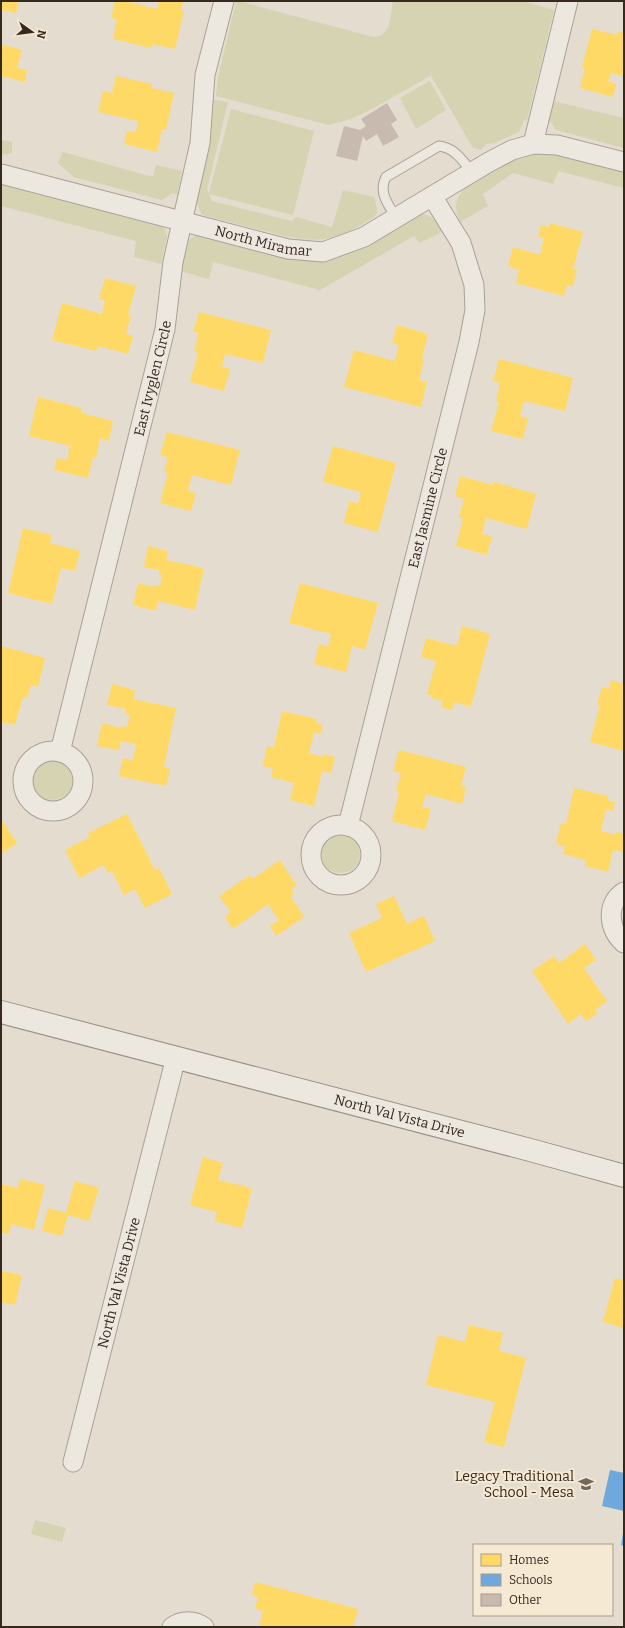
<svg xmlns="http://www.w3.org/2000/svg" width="625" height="1628" font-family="Bitter,serif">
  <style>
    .green { fill: #d5d3b1 }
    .homes { fill: #ffd966 }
    .schools { fill: #6fa8dc }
    .building { fill: #c8baaf }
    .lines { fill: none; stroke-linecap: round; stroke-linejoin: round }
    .service-casing { stroke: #a9a196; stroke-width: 11 }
    .minor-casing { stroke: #a9a196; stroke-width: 21 }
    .secondary-casing { stroke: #999187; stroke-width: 24 }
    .service { stroke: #ece7df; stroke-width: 9 }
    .minor { stroke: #ece7df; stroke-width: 19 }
    .secondary { stroke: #ece7df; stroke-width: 22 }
    .labels { text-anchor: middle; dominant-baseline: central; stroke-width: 4; stroke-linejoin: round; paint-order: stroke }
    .street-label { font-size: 14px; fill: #38291f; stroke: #f5e9d4 }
    .poi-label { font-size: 14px; fill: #38291f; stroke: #f5e9d4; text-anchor: end }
  </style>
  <rect width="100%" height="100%" fill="#e4dcce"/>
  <path class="green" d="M 393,1 L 522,1 L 554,10 L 527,120 L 524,120 L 519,132 L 494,143 L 486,144 L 481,150 L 473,148 L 430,74 L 430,76 L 370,110 L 351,119 L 329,125 L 216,96 L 218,77 L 236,2 L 242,2 L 373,37 C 392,37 390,15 393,1 Z
    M 430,81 L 446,110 L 416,129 L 400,98 Z
    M 213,100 L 228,102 L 207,189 L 209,193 L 231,109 L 314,131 L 293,215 L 209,194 L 212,201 L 292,221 L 296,217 L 332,227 L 343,190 L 374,197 C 380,216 377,215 361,225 C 350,232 337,237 324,239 C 303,242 281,235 261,230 C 241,225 222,220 202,215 L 196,202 L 210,138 Z
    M 553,101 L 624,118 L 624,148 L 556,130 L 551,122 L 548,123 Z
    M 1,140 L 12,142 L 12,153 L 1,155 Z
    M 63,152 L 153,177 L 156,165 L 182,171 L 177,195 L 173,193 L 162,200 L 74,177 L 58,163 Z
    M 536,154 C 566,154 595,164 624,171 L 624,188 L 558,171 L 553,184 L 513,173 L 483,194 L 488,206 L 460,222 C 457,214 454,207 458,198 C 464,183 499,165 515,159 C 521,156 529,156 536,154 Z
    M 1,183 L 157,223 L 165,229 L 167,237 L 161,264 L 134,257 L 136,241 L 1,206 Z
    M 420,214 C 433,215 436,221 442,232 L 420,243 L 414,236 L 320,290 L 213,262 L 209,279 L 180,271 C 183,258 183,240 197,235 L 293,259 L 315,260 L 330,258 L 353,251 Z
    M 56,757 C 62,760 65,765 69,770 C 88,800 30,814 33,779 C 34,767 46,762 56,757 Z
    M 344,830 L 348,831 C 352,836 358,842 359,849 C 367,878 319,882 322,853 C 322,847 324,842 328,839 C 333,836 339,833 344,830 Z
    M 35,1520 L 66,1528 L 62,1542 L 31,1534 Z"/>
  <path class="homes" d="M 1,1 L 19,1 L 16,13 L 1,10 Z
    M 115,1 L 125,1 L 157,9 L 159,1 L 183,1 L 181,11 L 184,11 L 175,49 L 152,44 L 151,48 L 113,39 L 117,19 L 111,18 Z
    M 592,29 L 617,35 L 618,31 L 624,33 L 623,76 L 611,73 L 608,81 L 616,84 L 613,97 L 580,88 L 585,68 L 582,67 Z
    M 1,44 L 22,50 L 17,68 L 27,70 L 25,82 L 1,76 Z
    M 116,76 L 152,84 L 151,88 L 174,93 L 166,130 L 162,129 L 157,152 L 124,144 L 127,131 L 136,132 L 138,121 L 98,112 L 103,91 L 112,93 Z
    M 550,223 L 583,232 L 573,269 L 577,270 L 573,286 L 567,285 L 564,296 L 516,283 L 519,270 L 508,266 L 513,247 L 540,255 L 544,238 L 538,237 L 541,225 L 549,227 Z
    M 105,278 L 136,286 L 128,315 L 131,316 L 126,334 L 133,336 L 128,354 L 98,346 L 96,351 L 52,340 L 62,303 L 102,314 L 105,300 L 99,299 Z
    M 199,312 L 271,330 L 263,363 L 225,354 L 222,367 L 230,369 L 224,391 L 190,382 L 198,353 L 194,352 L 199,333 L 193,332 Z
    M 397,325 L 428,334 L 422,359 L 424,359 L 419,380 L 427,382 L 421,407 L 344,387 L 354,350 L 395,361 L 399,345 L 392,343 Z
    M 499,359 L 573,378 L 565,411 L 524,401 L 520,416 L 528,418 L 523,439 L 491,431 L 499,402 L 496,401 L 500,383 L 493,381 Z
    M 38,397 L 82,408 L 81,413 L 113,421 L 109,441 L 100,438 L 96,458 L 93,457 L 88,478 L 54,470 L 57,458 L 67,460 L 70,446 L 29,436 Z
    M 167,432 L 240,450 L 231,485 L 192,475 L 188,491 L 196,493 L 191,511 L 160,503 L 168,473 L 164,472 L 168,457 L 160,455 Z
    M 333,446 L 396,463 L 378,532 L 344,523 L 349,501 L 358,504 L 361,492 L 323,482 Z
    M 460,476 L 493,485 L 494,482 L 536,494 L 527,529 L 486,518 L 482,534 L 492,536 L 487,555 L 456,546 L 463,519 L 459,517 L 464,499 L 455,496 Z
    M 23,528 L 52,535 L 50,543 L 80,551 L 75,571 L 61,568 L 52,604 L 8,593 Z
    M 148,546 L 168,551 L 166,560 L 204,568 L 195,610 L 158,601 L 156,611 L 133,605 L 138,583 L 155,587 L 156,585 L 160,586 L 162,575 L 159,574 L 159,570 L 144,567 Z
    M 300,583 L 378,603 L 365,650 L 352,646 L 346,672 L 314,664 L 319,644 L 328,647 L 331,634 L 289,623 Z
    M 462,626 L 490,634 L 471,707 L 454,702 L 452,710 L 441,707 L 443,701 L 432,698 L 432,695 L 427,694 L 436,661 L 421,657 L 426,638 L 457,646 Z
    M 1,646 L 45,658 L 38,687 L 31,685 L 27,698 L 23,697 L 15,725 L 1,722 Z
    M 611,680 L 624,684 L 624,751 L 590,742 L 600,705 L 597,705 L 602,687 L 609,689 Z
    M 112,684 L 135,690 L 133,699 L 176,708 L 164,767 L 170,769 L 166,786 L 119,776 L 123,758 L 133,760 L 136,744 L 121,741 L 119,750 L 97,746 L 102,723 L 121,728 L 122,726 L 127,727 L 130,715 L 125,714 L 126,709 L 107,705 Z
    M 282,711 L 317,719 L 316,723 L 323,725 L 321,734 L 314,732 L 309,753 L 323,757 L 324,754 L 335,757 L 331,773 L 322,771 L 314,806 L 290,800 L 294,783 L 271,777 L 273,768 L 263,766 L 267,746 L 274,748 Z
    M 399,750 L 466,767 L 461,786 L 466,787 L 462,804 L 426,794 L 422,807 L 431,809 L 425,830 L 392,821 L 399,792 L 396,791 L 401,773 L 393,771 Z
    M 574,788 L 608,796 L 607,800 L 615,802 L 613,811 L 606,809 L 601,831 L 616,835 L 616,832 L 624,834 L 624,849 L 623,852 L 613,850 L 608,872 L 585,866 L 586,860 L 563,854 L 565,846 L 556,844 L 561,823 L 566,824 Z
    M 127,814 L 155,870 L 159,868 L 172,894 L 145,908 L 135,889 L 124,895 L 112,871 L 108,873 L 104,865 L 79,878 L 65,850 L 90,837 L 88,833 Z
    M 1,819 L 17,843 L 1,854 Z
    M 280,860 L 297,886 L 291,889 L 294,893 L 291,897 L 304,917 L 276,936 L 270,926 L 279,920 L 268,904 L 233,929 L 225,917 L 231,912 L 219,896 L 250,875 L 252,879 Z
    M 394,896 L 407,924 L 424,916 L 435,941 L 366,972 L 349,933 L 382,918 L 376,904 Z
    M 585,944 L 596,960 L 584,968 L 607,1001 L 595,1010 L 598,1013 L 586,1021 L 581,1014 L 568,1024 L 532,971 L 554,956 L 559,963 Z
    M 203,1157 L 223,1163 L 218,1180 L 252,1188 L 242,1228 L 215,1221 L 217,1212 L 190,1205 Z
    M 20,1179 L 45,1185 L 34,1230 L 11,1224 L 9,1234 L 1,1232 L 1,1184 L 18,1188 Z
    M 75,1181 L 99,1188 L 89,1221 L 68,1215 L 62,1236 L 42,1231 L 48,1208 L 66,1213 Z
    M 2,1271 L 22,1275 L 15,1305 L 1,1302 Z
    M 615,1278 L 624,1280 L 624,1328 L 603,1322 Z
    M 469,1325 L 503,1333 L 499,1351 L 526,1358 L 504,1447 L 484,1442 L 495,1402 L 426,1385 L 438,1335 L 465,1342 Z
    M 255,1582 L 358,1609 L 353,1627 L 348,1626 L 348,1627 L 259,1627 L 263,1611 L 255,1609 L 258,1597 L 252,1595 Z"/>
  <path class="schools" d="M 610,1470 L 624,1473 L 624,1511 L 602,1506 Z
    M 623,1533 L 624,1533 L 624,1546 L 621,1545 Z"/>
  <path class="building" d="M 387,103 L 397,120 L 391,124 L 399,137 L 383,146 L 377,134 L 366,141 L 363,136 L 357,161 L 336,156 L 344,126 L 360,130 L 366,126 L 361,119 Z"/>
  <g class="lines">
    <g class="service-casing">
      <path id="service" d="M 396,218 C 388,203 378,193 386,177 L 439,146 C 455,148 462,160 472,172"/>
    </g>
    <g class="minor-casing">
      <g id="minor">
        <path d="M 533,144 L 568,1"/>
        <path id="s1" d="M 1,174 L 288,249 L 323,252 L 364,237 L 489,162 L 512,150 L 533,144 L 557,145 L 624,162"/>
        <circle cx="53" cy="781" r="30"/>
        <path id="s2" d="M 60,752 L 165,329 L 173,262 L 200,143 L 205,75 L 224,1"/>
        <circle cx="341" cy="855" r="30"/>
        <path id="s3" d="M 348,826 L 469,342 L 475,310 L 474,285 L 461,243 L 432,196"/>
        <path d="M 624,892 C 605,904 609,930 624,943"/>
        <path id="s4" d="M 73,1462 L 176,1057"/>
        <path d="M 172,1627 C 182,1620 194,1620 204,1627"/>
      </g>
    </g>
    <g class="secondary-casing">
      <g id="secondary">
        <path id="s5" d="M 1,1012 L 534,1151 L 624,1176"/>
      </g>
    </g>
    <use href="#service" class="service"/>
    <use href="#minor" class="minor"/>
    <use href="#secondary" class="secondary"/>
  </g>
  <defs>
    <g id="school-bare" transform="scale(1.2)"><path d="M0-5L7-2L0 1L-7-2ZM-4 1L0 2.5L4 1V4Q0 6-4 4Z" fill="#74685c" stroke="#f5e9d4" stroke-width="2.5" paint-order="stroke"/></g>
  </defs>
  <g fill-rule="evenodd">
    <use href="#school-bare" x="586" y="1484"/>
  </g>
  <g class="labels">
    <g class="street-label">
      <text stroke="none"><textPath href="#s1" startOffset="271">North Miramar</textPath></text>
      <text stroke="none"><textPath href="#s2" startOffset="385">East Ivyglen Circle</textPath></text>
      <text stroke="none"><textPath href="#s3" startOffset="328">East Jasmine Circle</textPath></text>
      <text stroke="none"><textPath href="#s5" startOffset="412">North Val Vista Drive</textPath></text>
      <text stroke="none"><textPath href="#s4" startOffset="185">North Val Vista Drive</textPath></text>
    </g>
    <g class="poi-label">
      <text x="574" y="1476">Legacy Traditional<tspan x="574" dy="16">School - Mesa</tspan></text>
    </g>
  </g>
  <rect width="625" height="1628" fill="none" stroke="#38291f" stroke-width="4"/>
  <rect x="473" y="1544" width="140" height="72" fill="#f5e9d4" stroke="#a99c8c"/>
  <rect x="481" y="1554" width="20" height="12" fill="#ffd966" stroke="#a99c8c"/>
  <text x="509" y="1564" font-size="12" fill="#38291f">Homes</text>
  <rect x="481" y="1574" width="20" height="12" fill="#6fa8dc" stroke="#a99c8c"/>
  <text x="509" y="1584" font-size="12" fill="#38291f">Schools</text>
  <rect x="481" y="1594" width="20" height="12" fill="#c8baaf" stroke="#a99c8c"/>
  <text x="509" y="1604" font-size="12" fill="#38291f">Other</text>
  <g transform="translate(32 32) rotate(104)" stroke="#f5e9d4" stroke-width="3" paint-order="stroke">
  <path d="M0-3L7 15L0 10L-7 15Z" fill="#38291f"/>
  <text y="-6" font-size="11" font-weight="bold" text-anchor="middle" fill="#38291f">N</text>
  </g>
</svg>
